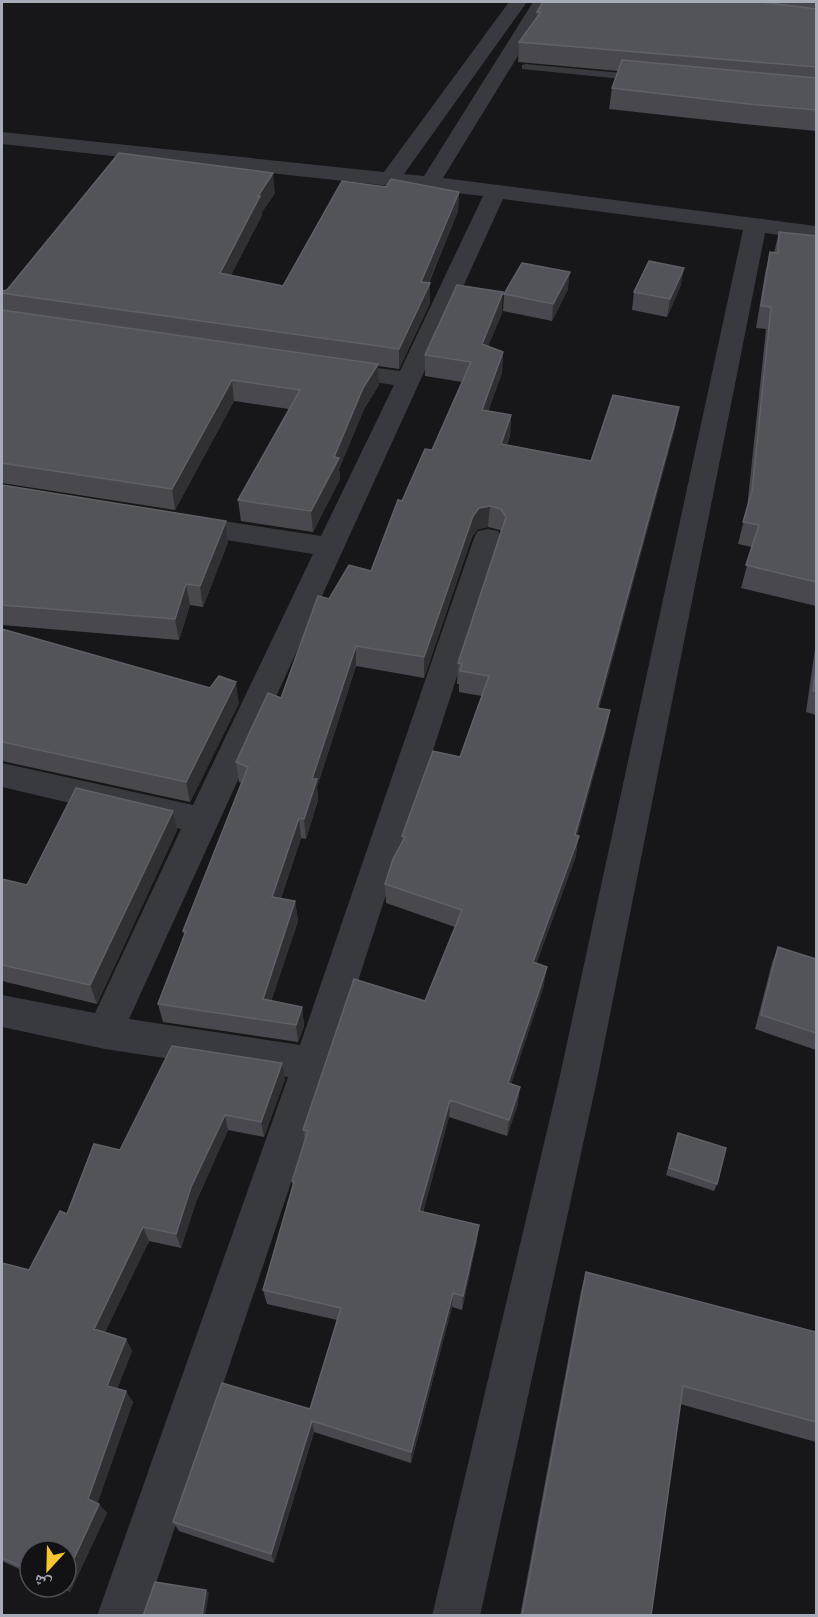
<svg xmlns="http://www.w3.org/2000/svg" width="818" height="1617" font-family="Lato,'Noto Naskh Arabic',sans-serif">
  <style>
    .lines { fill: none; stroke-linecap: round; stroke-linejoin: round }
    .service { fill: #393a40; fill-rule: evenodd }
    .minor { fill: #393a40; fill-rule: evenodd }
    .wall { fill: #48484e }
    .shaded-wall { fill: #303034 }
    .building { fill: #53535a; stroke: #606168; stroke-width: 1.5 }
  </style>
  <rect width="100%" height="100%" fill="#171719"/>
  <g class="lines">
    <path class="service" d="M 526,64 L 643,75 L 649,78 L 643,81 L 522,69 L 522,65 Z"/>
    <path class="minor" d="M 509,2 L 527,2 L 404,174 L 424,176 L 533,2 L 551,2 L 443,178 L 816,226 L 816,240 L 765,233 L 597,1080 L 480,1616 L 432,1616 L 559,1080 L 743,230 L 503,199 L 129,1019 L 300,1045 L 474,538 L 478,531 L 488,529 L 498,531 L 502,538 L 331,1064 L 145,1616 L 97,1616 L 288,1077 L 105,1049 L 2,1027 L 2,995 L 95,1013 L 181,829 L 2,787 L 2,763 L 193,805 L 313,554 L 184,533 L 174,530 L 170,524 L 174,518 L 184,515 L 321,536 L 394,385 L 333,376 L 324,374 L 321,369 L 324,364 L 333,362 L 400,371 L 483,196 L 2,144 L 2,132 L 384,172 Z"/>
  </g>
  <path class="wall" d="M 543,2 L 816,2 L 816,131 L 744,124 L 609,109 L 612,88 L 618,71 L 518,62 L 519,42 L 537,17 L 537,12 Z
    M 386,187 L 459,192 L 458,211 L 429,283 L 430,283 L 430,303 L 399,369 L 378,366 L 379,385 L 364,409 L 339,469 L 340,479 L 313,532 L 241,521 L 238,500 L 289,409 L 234,401 L 175,510 L 2,483 L 2,310 L 3,310 L 2,304 L 2,291 L 275,193 L 262,212 L 262,215 L 231,275 L 283,286 Z
    M 779,232 L 816,236 L 816,606 L 741,588 L 752,547 L 738,544 L 747,508 L 766,329 L 756,328 L 765,274 L 770,252 L 774,253 Z
    M 681,285 L 667,317 L 632,310 L 634,292 Z
    M 568,289 L 552,321 L 503,311 L 504,294 Z
    M 502,313 L 488,346 L 503,352 L 502,373 L 488,411 L 511,415 L 510,436 L 507,445 L 591,461 L 679,407 L 675,428 L 599,708 L 606,731 L 577,835 L 576,856 L 536,964 L 544,985 L 511,1084 L 518,1104 L 507,1136 L 449,1117 L 423,1212 L 477,1240 L 462,1310 L 452,1307 L 411,1463 L 314,1432 L 274,1563 L 179,1531 L 173,1522 L 310,1409 L 337,1320 L 267,1304 L 263,1290 L 293,1187 L 292,1181 L 305,1141 L 303,1130 L 425,1001 L 455,927 L 386,903 L 385,884 L 402,844 L 402,836 L 460,757 L 482,696 L 459,692 L 459,684 L 457,684 L 458,663 L 501,532 L 500,530 L 488,527 L 478,529 L 472,537 L 424,678 L 356,666 L 317,787 L 318,800 L 306,839 L 301,838 L 281,898 L 295,901 L 298,921 L 271,1001 L 302,1007 L 304,1026 L 298,1042 L 163,1022 L 158,1004 L 184,935 L 183,931 L 241,783 L 239,782 L 236,762 L 281,698 L 329,599 L 371,571 L 402,501 L 432,450 L 462,382 L 425,376 L 425,355 Z
    M 2,485 L 226,521 L 228,542 L 203,607 L 190,605 L 179,640 L 2,625 Z
    M 2,629 L 239,703 L 190,802 L 2,761 L 2,763 Z
    M 816,642 L 816,715 L 806,712 Z
    M 173,811 L 177,830 L 97,1004 L 2,981 L 2,879 L 27,885 Z
    M 778,947 L 816,959 L 816,1050 L 755,1029 L 772,963 Z
    M 285,1079 L 264,1137 L 228,1130 L 196,1202 L 181,1248 L 149,1241 L 105,1332 L 126,1339 L 132,1351 L 117,1389 L 133,1402 L 97,1503 L 107,1513 L 70,1592 L 59,1587 L 66,1587 L 30,1551 L 30,1574 L 2,1561 L 2,1263 L 29,1270 L 67,1214 L 120,1150 Z
    M 678,1133 L 717,1184 L 714,1191 L 666,1175 Z
    M 586,1272 L 816,1332 L 816,1442 L 680,1404 L 651,1616 L 520,1616 L 581,1291 Z"/>
  <path class="shaded-wall" d="M 273,173 L 275,193 L 262,212 L 262,215 L 222,292 L 220,273 L 258,196 Z
    M 459,192 L 458,211 L 421,301 L 421,282 Z
    M 684,268 L 681,285 L 667,317 L 670,299 Z
    M 570,272 L 568,289 L 552,321 L 553,304 Z
    M 430,283 L 430,303 L 399,369 L 399,349 Z
    M 503,292 L 502,313 L 480,365 L 482,344 Z
    M 503,352 L 502,373 L 481,431 L 482,410 Z
    M 378,364 L 379,385 L 364,409 L 339,469 L 340,479 L 313,532 L 311,511 L 363,388 Z
    M 232,380 L 234,401 L 175,510 L 172,489 Z
    M 679,407 L 675,428 L 594,728 L 597,708 Z
    M 511,415 L 510,436 L 499,465 L 501,444 Z
    M 490,506 L 488,527 L 478,529 L 472,537 L 424,678 L 424,657 L 473,516 L 479,508 Z
    M 226,521 L 228,542 L 203,607 L 200,586 Z
    M 186,584 L 190,605 L 179,640 L 175,619 Z
    M 356,646 L 356,666 L 317,787 L 318,800 L 306,839 L 304,819 L 312,779 Z
    M 236,682 L 239,703 L 190,802 L 186,782 Z
    M 610,710 L 606,731 L 572,855 L 575,835 Z
    M 173,811 L 177,830 L 97,1004 L 90,985 Z
    M 299,818 L 301,838 L 275,916 L 272,897 Z
    M 579,836 L 576,856 L 530,981 L 533,962 Z
    M 295,901 L 298,921 L 266,1017 L 263,999 Z
    M 547,967 L 544,985 L 506,1100 L 508,1083 Z
    M 302,1007 L 304,1026 L 298,1042 L 296,1025 Z
    M 282,1063 L 285,1079 L 264,1137 L 261,1122 Z
    M 520,1087 L 518,1104 L 507,1136 L 509,1120 Z
    M 450,1100 L 449,1117 L 419,1226 L 419,1211 Z
    M 225,1115 L 228,1130 L 196,1202 L 181,1248 L 176,1234 L 191,1187 Z
    M 479,1225 L 477,1240 L 462,1310 L 463,1296 Z
    M 143,1227 L 149,1241 L 101,1341 L 94,1329 Z
    M 453,1293 L 452,1307 L 411,1463 L 411,1452 Z
    M 126,1339 L 132,1351 L 114,1397 L 107,1386 Z
    M 126,1391 L 133,1402 L 96,1508 L 88,1499 Z
    M 312,1421 L 314,1432 L 274,1563 L 271,1554 Z
    M 99,1504 L 107,1513 L 70,1592 L 64,1587 L 66,1587 L 66,1576 Z
    M 206,1590 L 209,1593 L 205,1616 L 202,1616 Z"/>
  <path class="building" d="M 543,2 L 761,2 L 816,9 L 816,67 L 519,42 L 541,12 L 537,12 Z
    M 622,60 L 816,78 L 816,110 L 748,104 L 612,88 Z
    M 119,153 L 273,173 L 258,196 L 260,196 L 220,273 L 283,286 L 342,181 L 386,187 L 391,179 L 459,192 L 421,282 L 430,283 L 399,349 L 2,293 L 2,291 L 7,290 Z
    M 779,232 L 816,236 L 816,582 L 746,565 L 759,525 L 743,522 L 752,491 L 771,307 L 761,306 L 770,252 L 778,253 Z
    M 649,261 L 684,268 L 670,299 L 634,292 Z
    M 522,263 L 570,272 L 553,304 L 504,294 Z
    M 457,285 L 503,292 L 482,344 L 503,352 L 482,410 L 511,415 L 501,444 L 591,461 L 613,395 L 679,407 L 597,708 L 610,710 L 575,835 L 579,836 L 533,962 L 547,967 L 508,1083 L 520,1087 L 509,1120 L 450,1100 L 419,1211 L 479,1225 L 463,1296 L 453,1293 L 411,1452 L 312,1421 L 271,1554 L 173,1522 L 222,1383 L 310,1409 L 341,1308 L 263,1290 L 294,1182 L 292,1181 L 308,1131 L 303,1130 L 354,979 L 425,1001 L 462,910 L 385,884 L 393,859 L 405,837 L 402,836 L 433,751 L 460,757 L 489,676 L 460,671 L 462,664 L 458,663 L 506,517 L 501,509 L 490,506 L 479,508 L 473,516 L 424,657 L 356,646 L 312,779 L 317,779 L 304,819 L 299,818 L 272,897 L 295,901 L 263,999 L 302,1007 L 296,1025 L 158,1004 L 186,931 L 183,931 L 248,767 L 236,762 L 268,693 L 281,698 L 318,596 L 329,599 L 349,565 L 371,571 L 398,500 L 402,501 L 425,449 L 432,450 L 471,362 L 425,355 Z
    M 2,310 L 378,364 L 363,388 L 334,457 L 339,458 L 311,511 L 238,500 L 300,390 L 232,380 L 172,489 L 2,463 Z
    M 2,485 L 226,521 L 200,586 L 186,584 L 175,619 L 2,605 Z
    M 2,629 L 210,688 L 219,676 L 236,682 L 186,782 L 2,742 Z
    M 816,668 L 816,691 L 813,691 Z
    M 76,788 L 173,811 L 90,985 L 2,965 L 2,879 L 27,885 Z
    M 778,947 L 816,959 L 816,1033 L 761,1015 Z
    M 172,1046 L 282,1063 L 261,1122 L 225,1115 L 191,1187 L 176,1234 L 143,1227 L 94,1329 L 126,1339 L 107,1386 L 126,1391 L 88,1499 L 99,1504 L 66,1576 L 66,1551 L 30,1551 L 30,1571 L 2,1558 L 2,1263 L 29,1270 L 60,1211 L 67,1214 L 94,1144 L 120,1150 Z
    M 678,1133 L 726,1148 L 717,1184 L 669,1168 Z
    M 586,1272 L 816,1332 L 816,1422 L 683,1386 L 651,1616 L 522,1616 Z
    M 155,1582 L 206,1590 L 202,1616 L 143,1616 Z"/>
  <rect width="818" height="1617" fill="none" stroke="#a8acb9" stroke-width="6"/>
  <g transform="translate(48 1569) rotate(202)"><circle r="28" fill="#121214" stroke="#4e5056" stroke-width="1.5"/>
  <path d="M0-4.5L10 22L0 15L-10 22Z" fill="#f7c630"/>
  <text y="-9" font-size="16" font-weight="bold" text-anchor="middle" fill="#a8acb9">ش</text>
  </g>
</svg>
